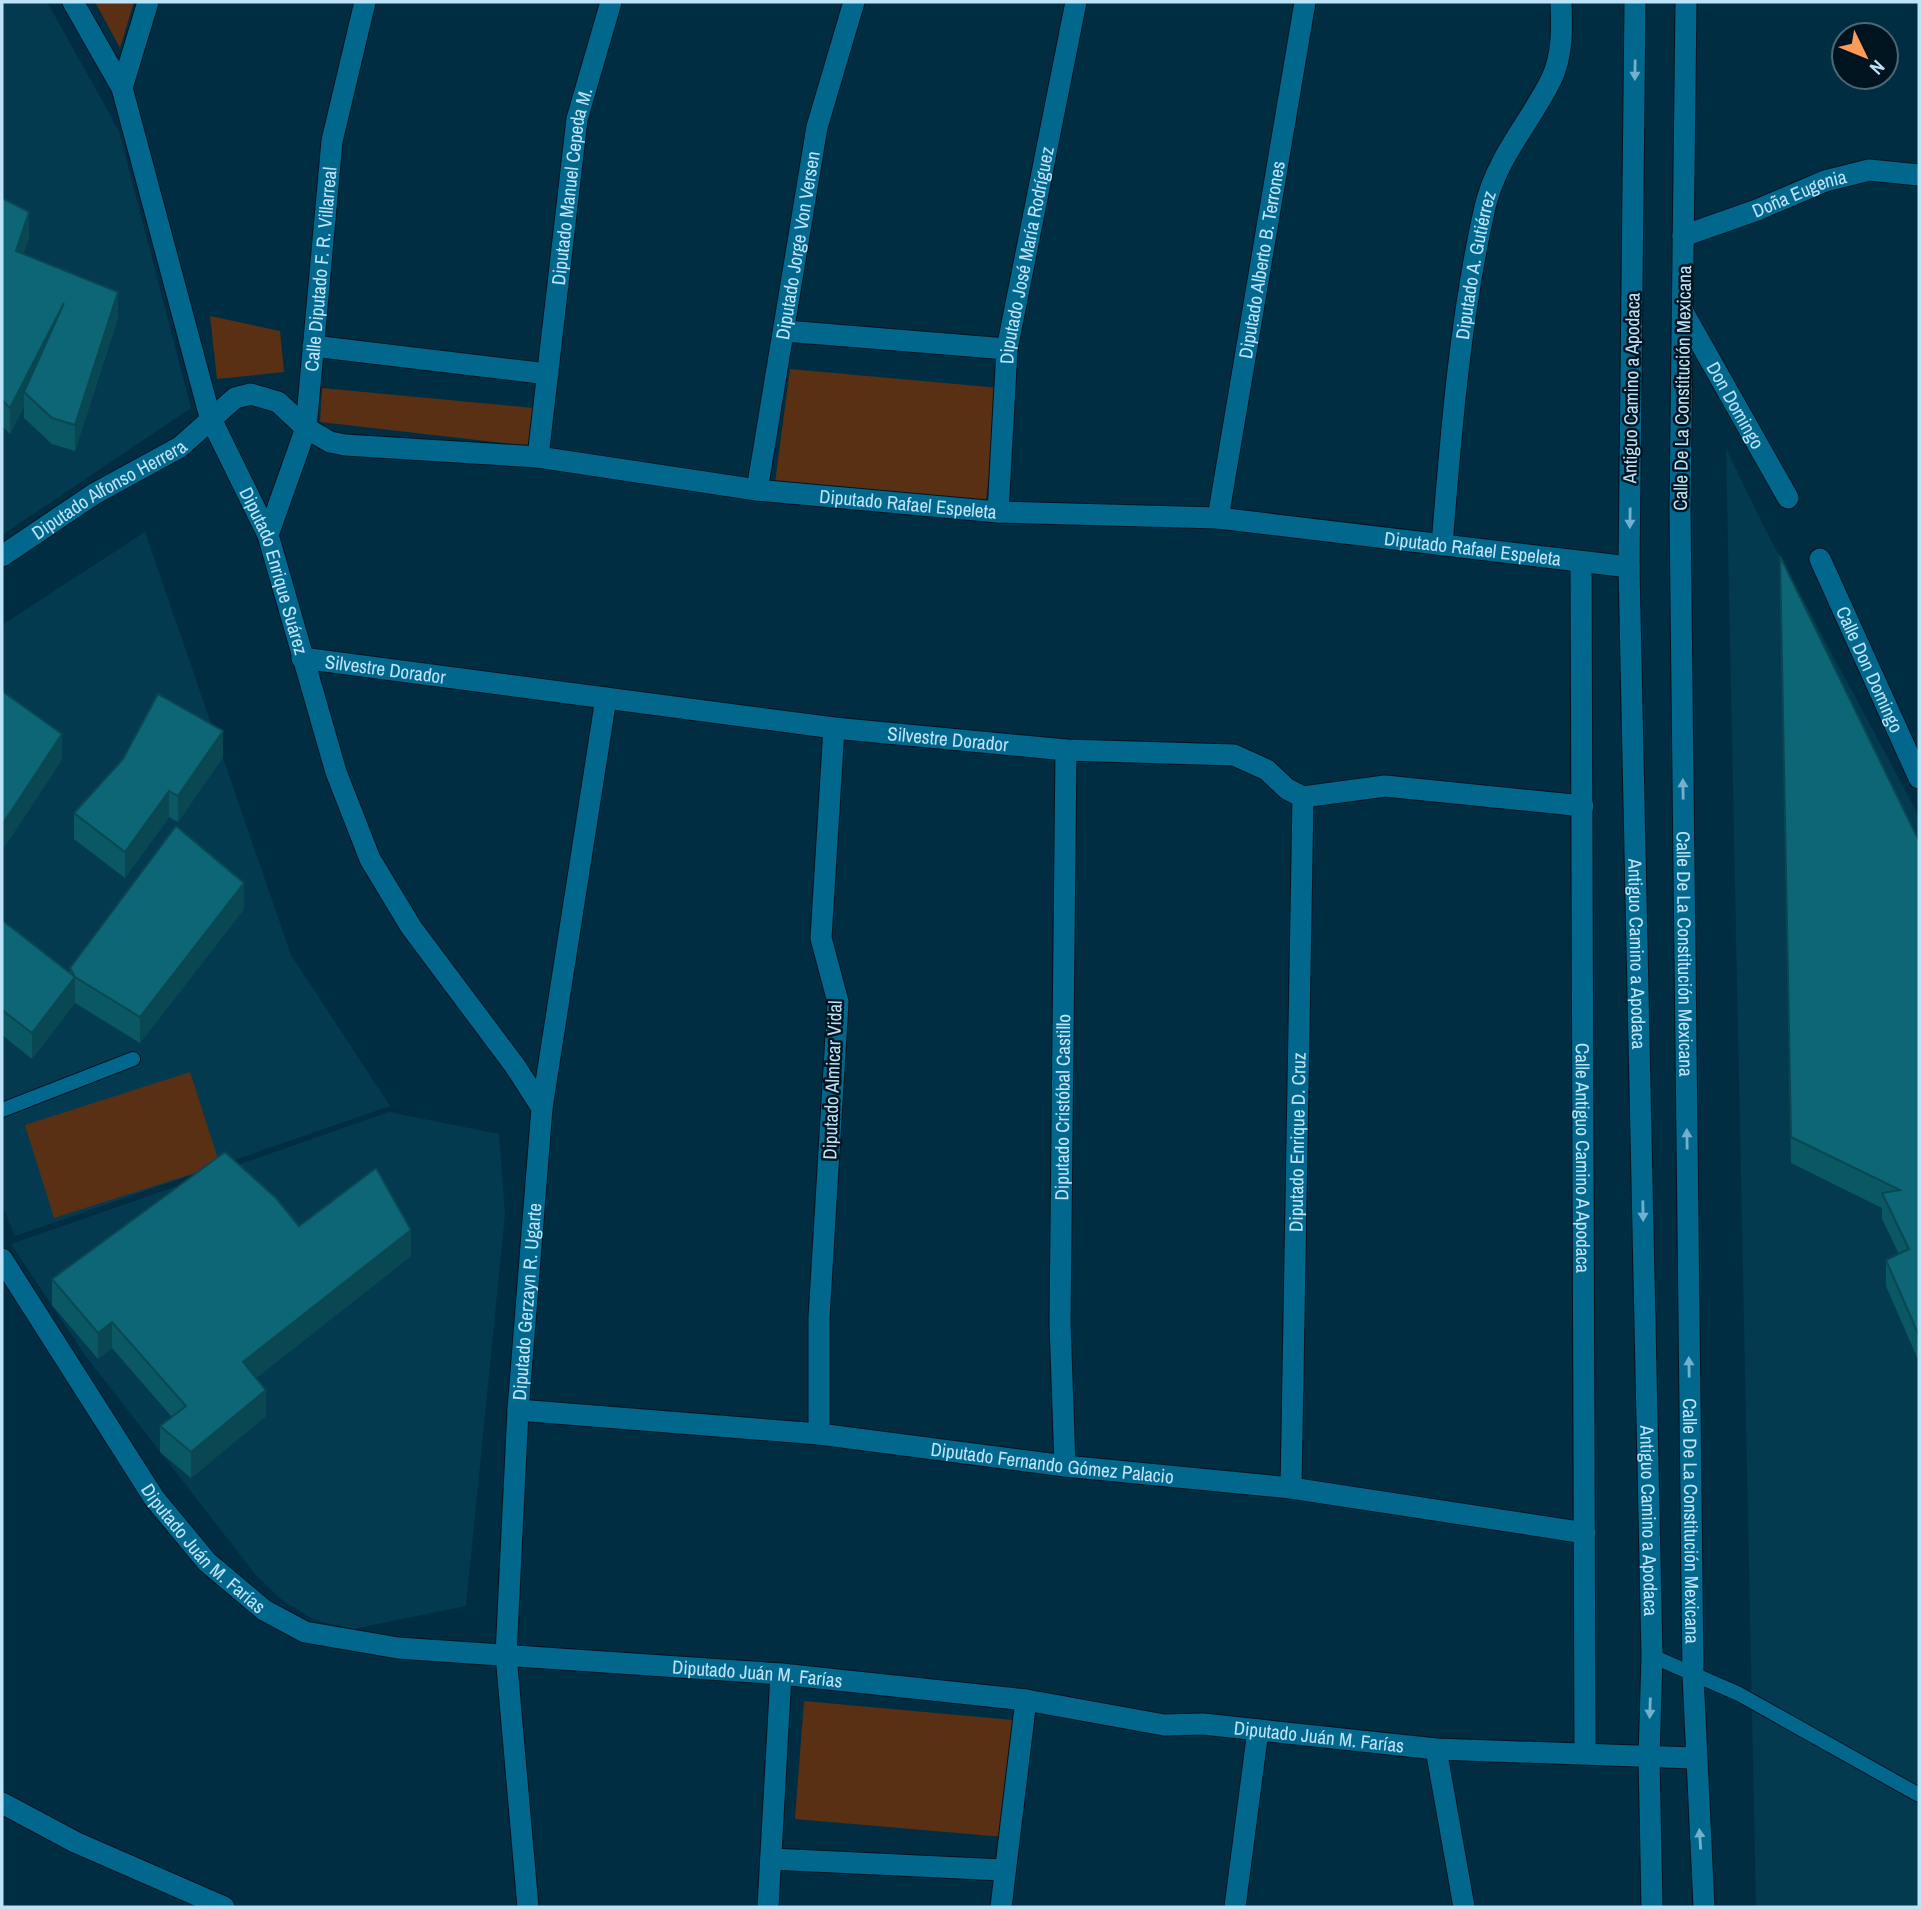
<svg xmlns="http://www.w3.org/2000/svg" width="1921" height="1909" font-family="'Archivo Narrow',sans-serif">
  <style>
    .built { fill: #043a50 }
    .green { fill: #593014 }
    .lines { fill: none; stroke-linecap: round; stroke-linejoin: round }
    .lane-casing { stroke: #001420; stroke-width: 16 }
    .street-casing { stroke: #001420; stroke-width: 23 }
    .secondary-casing { stroke: #001420; stroke-width: 23 }
    .lane { stroke: #02678c; stroke-width: 14 }
    .street { stroke: #02678c; stroke-width: 21 }
    .secondary { stroke: #02678c; stroke-width: 21 }
    .wall { fill: #0b5865 }
    .shaded-wall { fill: #094752 }
    .building { fill: #0d6675; stroke: #094752; stroke-width: 2 }
    .oneway { fill: #72b1cd }
    .labels { text-anchor: middle; dominant-baseline: central; stroke-width: 5; stroke-linejoin: round; paint-order: stroke }
    .street-label { font-size: 19px; fill: #bde3f8; stroke: #001420 }
  </style>
  <rect width="100%" height="100%" fill="#002d41"/>
  <path class="built" d="M 2,2 L 47,2 L 119,131 L 191,408 L 2,535 Z
    M 1726,448 L 1764,527 L 1919,816 L 1919,1907 L 1756,1907 Z
    M 145,532 L 291,955 L 390,1106 L 15,1236 L 2,1205 L 2,625 Z
    M 389,1112 L 499,1134 L 505,1214 L 466,1606 L 353,1629 L 314,1620 L 282,1600 L 255,1574 L 85,1355 L 11,1244 Z"/>
  <path class="green" d="M 95,2 L 134,2 L 120,48 Z
    M 210,316 L 280,331 L 284,372 L 217,379 Z
    M 790,369 L 1000,388 L 985,508 L 775,483 Z
    M 322,388 L 534,408 L 529,446 L 320,422 Z
    M 190,1072 L 220,1165 L 54,1218 L 25,1125 Z
    M 804,1701 L 1013,1720 L 1004,1837 L 795,1819 Z"/>
  <g class="lines">
    <g class="lane-casing">
      <path id="lane" d="M 2,1110 L 133,1059
        M 1652,1656 L 1739,1694 L 1919,1795"/>
    </g>
    <g class="street-casing">
      <g id="street">
        <path id="s1" d="M 73,2 L 122,88 L 210,417 L 268,535 L 336,772 L 370,859 L 411,927 L 515,1066 L 542,1108"/>
        <path d="M 122,88 L 148,2"/>
        <path id="s2" d="M 1683,236 L 1757,210 L 1825,181 L 1869,170 L 1919,175"/>
        <path id="s3" d="M 1683,312 L 1788,498"/>
        <path d="M 785,331 L 1007,349"/>
        <path d="M 313,346 L 548,374"/>
        <path id="s4" d="M 538,457 L 577,119 L 611,2"/>
        <path id="s5" d="M 757,490 L 817,127 L 854,2"/>
        <path id="s6" d="M 998,512 L 1007,349 L 1076,2"/>
        <path id="s7" d="M 1218,518 L 1305,2"/>
        <path id="s8" d="M 268,535 L 306,428 L 332,141 L 365,2"/>
        <path id="s9" d="M 1442,545 C 1451,433 1460,317 1485,207 C 1497,157 1529,124 1551,80 C 1563,55 1562,28 1561,2"/>
        <path id="s10" d="M 2,556 L 94,494 L 180,447 L 235,398 L 251,394 L 278,402 L 306,428 L 330,442 L 345,445 L 538,457 L 757,490 L 998,512 L 1218,518 L 1629,567"/>
        <path id="s11" d="M 1820,559 L 1919,778"/>
        <path id="s12" d="M 1581,563 L 1585,1752"/>
        <path id="s13" d="M 302,658 L 834,728 L 1066,750 L 1234,755 L 1267,770 L 1287,789 L 1303,797 L 1385,786 L 1583,806"/>
        <path id="s14" d="M 2,1259 L 154,1498 L 207,1562 L 264,1610 L 305,1632 L 398,1648 L 781,1674 L 1026,1700 L 1164,1725 L 1203,1724 L 1436,1749 L 1694,1758"/>
        <path id="s15" d="M 518,1410 L 819,1434 L 1065,1466 L 1291,1488 L 1585,1533"/>
        <path d="M 819,1434 L 819,1318 L 838,1002 L 821,938 L 834,728"/>
        <path id="s16" d="M 1065,1466 L 1060,1322 L 1066,750"/>
        <path id="s17" d="M 1291,1488 L 1303,797"/>
        <path d="M 1436,1749 L 1464,1907"/>
        <path d="M 2,1803 L 75,1842 L 224,1907"/>
        <path d="M 771,1859 L 1003,1870"/>
        <path id="s18" d="M 528,1907 L 506,1655 L 518,1410 L 542,1108 L 606,698"/>
        <path d="M 768,1907 L 781,1674"/>
        <path d="M 1001,1907 L 1026,1700"/>
        <path d="M 1235,1907 L 1258,1730"/>
      </g>
    </g>
    <g class="secondary-casing">
      <g id="secondary">
        <path id="s19" d="M 1635,2 L 1629,567 L 1652,1656 L 1649,1758 L 1652,1907"/>
        <path id="s20" d="M 1686,2 L 1680,509 L 1693,1675 L 1704,1907"/>
      </g>
    </g>
    <use href="#lane" class="lane"/>
    <use href="#street" class="street"/>
    <use href="#secondary" class="secondary"/>
  </g>
  <path class="wall" d="M 2,198 L 29,238 L 23,254 L 118,318 L 75,451 L 52,444 L 24,418 L 24,406 L 10,434 L 2,426 Z
    M 1780,582 L 1919,841 L 1919,1362 L 1886,1286 L 1886,1260 L 1899,1254 L 1882,1219 L 1882,1208 L 1791,1163 Z
    M 223,757 L 178,822 L 169,817 L 125,878 L 74,839 L 74,813 Z
    M 244,909 L 140,1043 L 75,1003 L 32,1059 L 2,1035 L 2,920 L 70,973 L 70,968 Z
    M 299,1226 L 411,1256 L 256,1378 L 266,1416 L 191,1478 L 160,1452 L 160,1426 L 172,1417 L 112,1348 L 98,1359 L 52,1305 L 52,1279 Z"/>
  <path class="shaded-wall" d="M 3,48 L 3,74 L 2,77 L 2,51 Z
    M 29,212 L 29,238 L 16,277 L 16,251 Z
    M 118,292 L 118,318 L 75,451 L 75,425 Z
    M 64,303 L 24,392 L 24,406 L 10,434 L 10,408 Z
    M 223,731 L 223,757 L 178,822 L 178,796 Z
    M 62,734 L 62,760 L 2,851 L 2,825 Z
    M 169,791 L 169,817 L 125,878 L 125,852 Z
    M 244,883 L 244,909 L 140,1043 L 140,1017 Z
    M 75,977 L 75,1003 L 32,1059 L 32,1033 Z
    M 411,1230 L 411,1256 L 243,1388 L 243,1362 Z
    M 112,1322 L 112,1348 L 98,1359 L 98,1333 Z
    M 266,1390 L 266,1416 L 191,1478 L 191,1452 Z"/>
  <path class="building" d="M 2,198 L 29,212 L 16,251 L 118,292 L 75,425 L 52,418 L 24,392 L 64,303 L 10,408 L 2,400 Z
    M 1780,556 L 1919,841 L 1919,1336 L 1886,1260 L 1909,1249 L 1882,1193 L 1900,1190 L 1791,1137 Z
    M 2,691 L 62,734 L 2,825 Z
    M 158,694 L 223,731 L 178,796 L 169,791 L 125,852 L 74,813 L 123,759 Z
    M 176,826 L 244,883 L 140,1017 L 75,977 L 70,968 Z
    M 2,920 L 75,977 L 32,1033 L 2,1010 Z
    M 225,1152 L 276,1198 L 299,1226 L 376,1168 L 411,1230 L 243,1362 L 266,1390 L 191,1452 L 160,1426 L 186,1406 L 112,1322 L 98,1333 L 52,1279 Z"/>
  <defs><path id="oneway-solid" d="M-6-.8H1V-3.2L6.5 0L1 3.2V.8H-6Z" transform="scale(1.75)"/></defs>
  <g class="oneway">
    <use href="#oneway-solid" transform="translate(1635 70) rotate(91)"/>
    <use href="#oneway-solid" transform="translate(1630 518) rotate(91)"/>
    <use href="#oneway-solid" transform="translate(1683 789) rotate(-91)"/>
    <use href="#oneway-solid" transform="translate(1687 1139) rotate(-91)"/>
    <use href="#oneway-solid" transform="translate(1643 1211) rotate(89)"/>
    <use href="#oneway-solid" transform="translate(1689 1367) rotate(-91)"/>
    <use href="#oneway-solid" transform="translate(1650 1708) rotate(92)"/>
    <use href="#oneway-solid" transform="translate(1700 1839) rotate(-94)"/>
  </g>
  <g class="labels">
    <g class="street-label">
      <text stroke="none"><textPath href="#s4" startOffset="273">Diputado Manuel Cepeda M.</textPath></text>
      <text stroke="none"><textPath href="#s2" startOffset="124">Doña Eugenia</textPath></text>
      <text stroke="none"><textPath href="#s5" startOffset="248">Diputado Jorge Von Versen</textPath></text>
      <text stroke="none"><textPath href="#s6" startOffset="259">Diputado José María Rodríguez</textPath></text>
      <text stroke="none"><textPath href="#s7" startOffset="262">Diputado Alberto B. Terrones</textPath></text>
      <text stroke="none"><textPath href="#s9" startOffset="282">Diputado A. Gutiérrez</textPath></text>
      <text stroke="none"><textPath href="#s8" startOffset="273">Calle Diputado F. R. Villarreal</textPath></text>
      <text transform="translate(1631 388) rotate(-89)">Antiguo Camino a Apodaca</text>
      <text transform="translate(1682 388) rotate(-89)">Calle De La Constitución Mexicana</text>
      <text stroke="none"><textPath href="#s3" startOffset="107">Don Domingo</textPath></text>
      <text stroke="none"><textPath href="#s10" startOffset="126">Diputado Alfonso Herrera</textPath></text>
      <text stroke="none"><textPath href="#s10" startOffset="975">Diputado Rafael Espeleta</textPath></text>
      <text stroke="none"><textPath href="#s10" startOffset="1542">Diputado Rafael Espeleta</textPath></text>
      <text stroke="none"><textPath href="#s1" startOffset="607">Diputado Enrique Suárez</textPath></text>
      <text stroke="none"><textPath href="#s13" startOffset="84">Silvestre Dorador</textPath></text>
      <text stroke="none"><textPath href="#s11" startOffset="121">Calle Don Domingo</textPath></text>
      <text stroke="none"><textPath href="#s13" startOffset="651">Silvestre Dorador</textPath></text>
      <text stroke="none"><textPath href="#s19" startOffset="952">Antiguo Camino a Apodaca</textPath></text>
      <text stroke="none"><textPath href="#s20" startOffset="952">Calle De La Constitución Mexicana</textPath></text>
      <text transform="translate(832 1080) rotate(-88)">Diputado Almicar Vidal</text>
      <text stroke="none"><textPath href="#s16" startOffset="359">Diputado Cristóbal Castillo</textPath></text>
      <text stroke="none"><textPath href="#s17" startOffset="346">Diputado Enrique D. Cruz</textPath></text>
      <text stroke="none"><textPath href="#s12" startOffset="595">Calle Antiguo Camino A Apodaca</textPath></text>
      <text stroke="none"><textPath href="#s18" startOffset="607">Diputado Gerzayn R. Ugarte</textPath></text>
      <text stroke="none"><textPath href="#s15" startOffset="537">Diputado Fernando Gómez Palacio</textPath></text>
      <text stroke="none"><textPath href="#s19" startOffset="1519">Antiguo Camino a Apodaca</textPath></text>
      <text stroke="none"><textPath href="#s20" startOffset="1519">Calle De La Constitución Mexicana</textPath></text>
      <text stroke="none"><textPath href="#s14" startOffset="354">Diputado Juán M. Farías</textPath></text>
      <text stroke="none"><textPath href="#s14" startOffset="942">Diputado Juán M. Farías</textPath></text>
      <text stroke="none"><textPath href="#s14" startOffset="1508">Diputado Juán M. Farías</textPath></text>
    </g>
  </g>
  <rect width="1921" height="1909" fill="none" stroke="#bde3f8" stroke-width="7"/>
  <g transform="translate(1865 56) rotate(133)"><circle r="33" fill="#001420" stroke="#4c6776" stroke-width="2"/>
  <path d="M0-5L12 26L0 18L-12 26Z" fill="#ff9b59"/>
  <text y="-10" font-size="19" font-weight="bold" text-anchor="middle" fill="#bde3f8">N</text>
  </g>
</svg>
